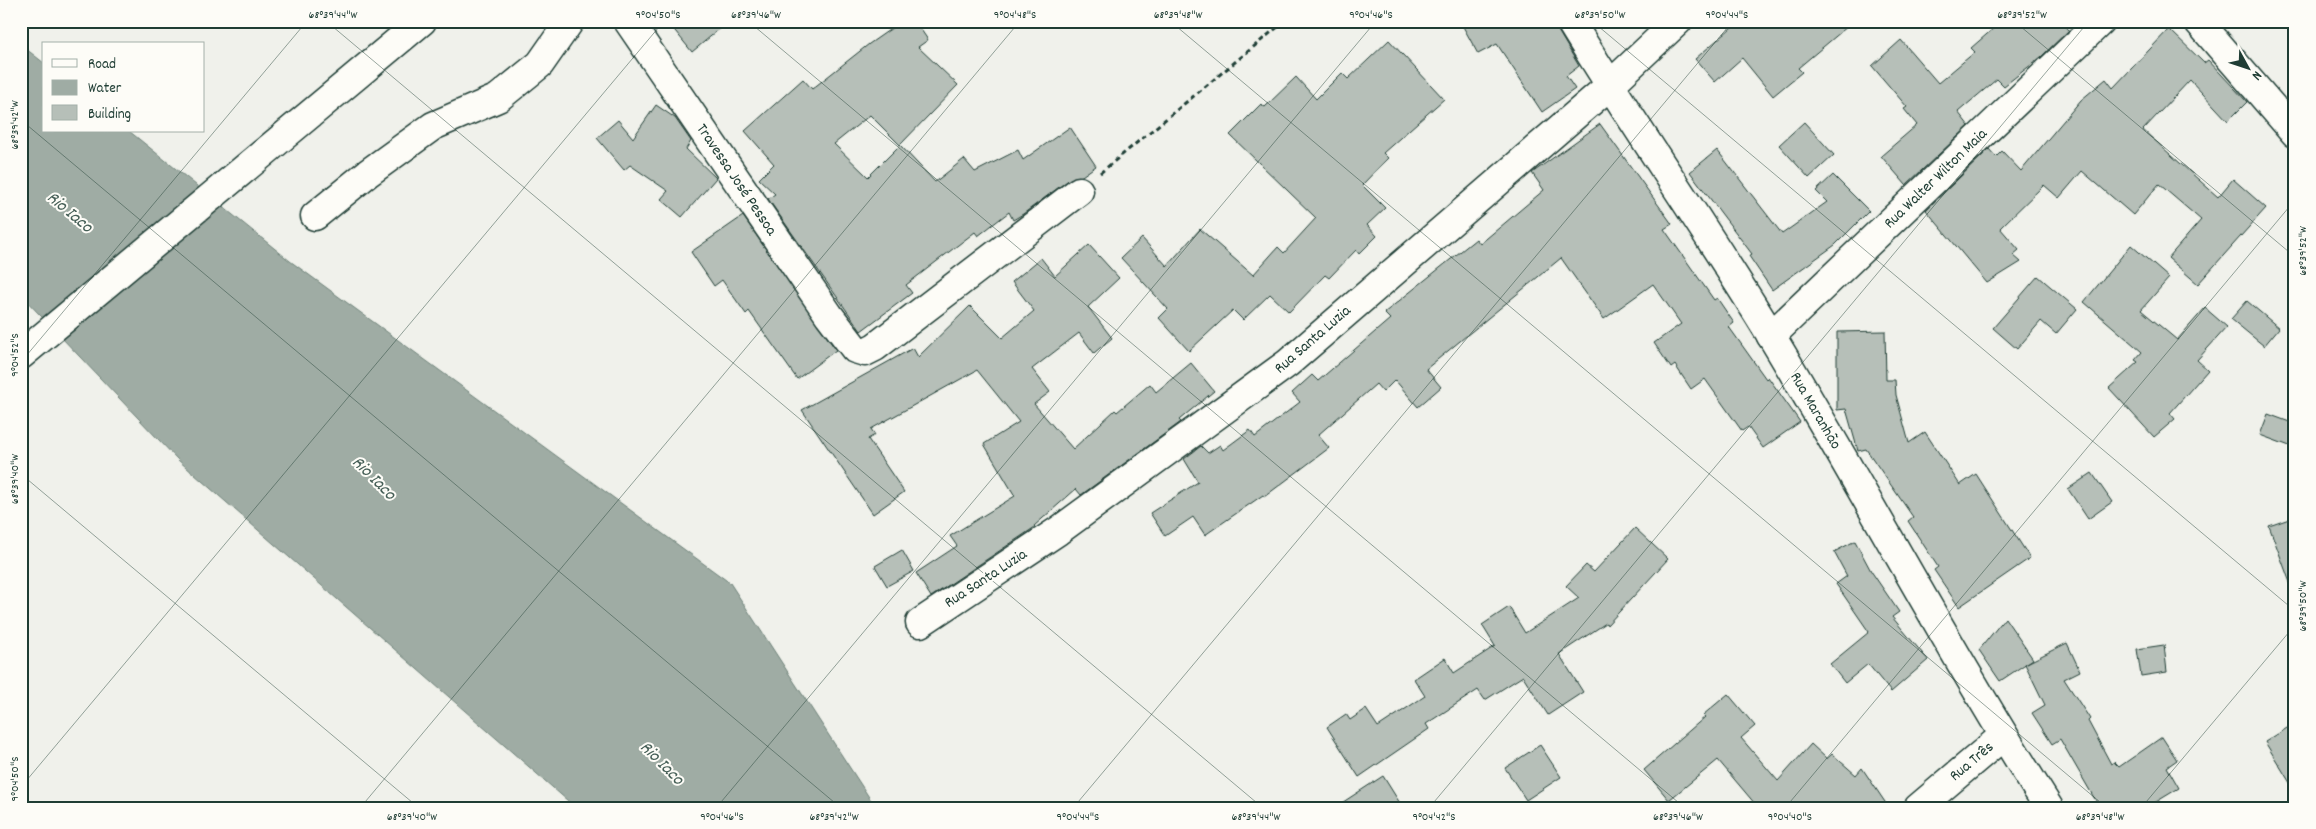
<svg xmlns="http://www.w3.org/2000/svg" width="2316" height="829" font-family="Dekko,sans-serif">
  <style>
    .water { fill: #9faca4; stroke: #6c8077 }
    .building { fill: #b6bfb8; stroke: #1f3d34; fill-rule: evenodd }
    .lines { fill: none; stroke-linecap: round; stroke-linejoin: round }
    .street-casing { stroke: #1f3d34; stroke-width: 31 }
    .secondary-casing { stroke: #1f3d34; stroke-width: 31 }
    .primary-casing { stroke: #1f3d34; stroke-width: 31 }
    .path { stroke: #1f3d34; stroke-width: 3; stroke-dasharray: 5 4; stroke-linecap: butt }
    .street { stroke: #fdfcf7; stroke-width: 28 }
    .secondary { stroke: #fdfcf7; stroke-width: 28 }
    .primary { stroke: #fdfcf7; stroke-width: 28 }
    .ticks { fill: none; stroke: #1f3d34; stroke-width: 1; stroke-opacity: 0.45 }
    .labels { text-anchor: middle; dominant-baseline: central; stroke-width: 4; stroke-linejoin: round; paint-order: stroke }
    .street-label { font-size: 16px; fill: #1f3d34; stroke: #fdfcf7 }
    .water-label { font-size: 18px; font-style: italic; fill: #455e56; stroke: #fdfcf7 }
    .neatline { fill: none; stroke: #1f3d34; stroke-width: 2 }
    .ticks-label { font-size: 12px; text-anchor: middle; fill: #1f3d34 }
  </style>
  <rect width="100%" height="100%" fill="#f0f1eb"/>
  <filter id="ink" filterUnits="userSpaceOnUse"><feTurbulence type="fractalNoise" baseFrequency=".02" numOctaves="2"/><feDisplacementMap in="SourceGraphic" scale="10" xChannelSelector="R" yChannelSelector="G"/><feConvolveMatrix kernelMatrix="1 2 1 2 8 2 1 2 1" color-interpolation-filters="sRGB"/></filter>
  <g filter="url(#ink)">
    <path class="water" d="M 21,45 L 44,63 L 44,131 L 129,131 L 290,261 L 730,583 L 876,808 L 576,808 L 178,460 L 21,295 Z"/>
    <path class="building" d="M 667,21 L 729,21 L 692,52 Z
      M 902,21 L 915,21 L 928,40 L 918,47 L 958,85 L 900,145 L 935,182 L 964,159 L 975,172 L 1018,150 L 1023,160 L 1070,127 L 1096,166 L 1082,176 L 1070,179 L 1023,214 L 1013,220 L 1009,212 L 978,236 L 975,232 L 906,285 L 912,293 L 861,331 L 768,199 L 775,194 L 759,179 L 774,164 L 745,131 L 803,79 L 812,89 L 869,44 ZM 870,115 L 900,145 L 868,177 L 834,144 Z
      M 1460,21 L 1554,21 L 1557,29 L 1579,66 L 1566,76 L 1575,89 L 1542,112 L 1497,44 L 1478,54 Z
      M 1739,21 L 1854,21 L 1798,68 L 1802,72 L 1773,96 L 1742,58 L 1715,82 L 1695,59 Z
      M 2002,21 L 2061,21 L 2069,30 L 2041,57 L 2004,86 L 1997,79 L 1958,112 L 1969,126 L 1906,185 L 1881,156 L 1917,125 L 1904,109 L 1907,107 L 1872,66 L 1901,40 L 1938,83 L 1975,52 L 1971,48 Z
      M 2169,29 L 2204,63 L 2208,60 L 2247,102 L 2228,121 L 2190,80 L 2143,130 L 2218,197 L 2233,179 L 2266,208 L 2198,284 L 2168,258 L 2201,220 L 2159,184 L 2133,215 L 2082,171 L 2059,198 L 2044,185 L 2000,228 L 2019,250 L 2013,255 L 2021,262 L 1987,283 L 1926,210 L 1989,149 L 1996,157 L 2002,151 L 2021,171 L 2081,100 L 2106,79 L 2113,88 Z
      M 1389,40 L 1444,99 L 1383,153 L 1388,158 L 1362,185 L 1385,208 L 1367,225 L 1377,236 L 1359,254 L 1356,250 L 1329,278 L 1325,275 L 1289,312 L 1270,294 L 1243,320 L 1233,310 L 1189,351 L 1159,318 L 1168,309 L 1121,258 L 1142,238 L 1167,266 L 1200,229 L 1253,275 L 1278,247 L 1284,253 L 1316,218 L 1230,135 L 1261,104 L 1265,107 L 1296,77 L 1316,99 L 1342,73 L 1348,79 Z
      M 656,105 L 675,118 L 691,141 L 686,149 L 716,178 L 682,217 L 661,199 L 668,191 L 630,165 L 624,170 L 597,138 L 618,120 L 633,138 Z
      M 1804,122 L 1834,155 L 1809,178 L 1779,145 Z
      M 1600,124 L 1672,224 L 1664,229 L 1714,300 L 1717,298 L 1734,323 L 1729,327 L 1766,379 L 1768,377 L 1800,422 L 1763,448 L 1748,427 L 1742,431 L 1705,379 L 1691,389 L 1675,365 L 1671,368 L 1654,343 L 1681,324 L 1653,284 L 1604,319 L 1561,258 L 1426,369 L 1441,387 L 1418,407 L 1395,380 L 1383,392 L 1376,384 L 1318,435 L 1329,448 L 1264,497 L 1263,495 L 1205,535 L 1193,517 L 1165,536 L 1150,513 L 1198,482 L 1184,459 L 1201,446 L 1208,453 L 1220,445 L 1223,450 L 1250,430 L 1255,437 L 1300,402 L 1292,393 L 1312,375 L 1318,381 L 1390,319 L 1384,313 L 1476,239 L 1480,244 L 1544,190 L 1532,173 Z
      M 1717,150 L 1782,234 L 1827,202 L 1816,191 L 1833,175 L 1869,211 L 1835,245 L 1772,290 L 1749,256 L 1752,254 L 1690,172 Z
      M 743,216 L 836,350 L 797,379 L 749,311 L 746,314 L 722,280 L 714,286 L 691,252 Z
      M 1089,245 L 1119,278 L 1088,307 L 1112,338 L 1094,353 L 1079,333 L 1032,369 L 1050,392 L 1034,404 L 1073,449 L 1115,410 L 1117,412 L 1150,384 L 1156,392 L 1191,363 L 1214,391 L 1179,420 L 1181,422 L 1081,495 L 1076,489 L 1034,526 L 1035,527 L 931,597 L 916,573 L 957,546 L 950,536 L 1015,496 L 984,444 L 1019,422 L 977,370 L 871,429 L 875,435 L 868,439 L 904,492 L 873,514 L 802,410 L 913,348 L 918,357 L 970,306 L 1002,338 L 1034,311 L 1012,282 L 1041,258 L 1055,276 Z
      M 2131,245 L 2169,278 L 2141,310 L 2177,340 L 2205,308 L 2227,327 L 2197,360 L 2208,370 L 2170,413 L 2175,419 L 2154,437 L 2109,388 L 2138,362 L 2135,360 L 2142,352 L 2084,302 Z
      M 2038,276 L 2077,309 L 2056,334 L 2041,321 L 2017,349 L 1993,328 Z
      M 2247,301 L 2279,328 L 2264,346 L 2231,319 Z
      M 1885,331 L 1886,380 L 1895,380 L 1896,395 L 1909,443 L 1925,432 L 1960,485 L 1976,474 L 2030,558 L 1959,607 L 1934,570 L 1938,567 L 1908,521 L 1913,517 L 1866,449 L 1858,451 L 1846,409 L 1837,410 L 1837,332 Z
      M 2268,414 L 2295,424 L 2295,448 L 2260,435 Z
      M 2092,473 L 2112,502 L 2088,519 L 2068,489 Z
      M 2295,517 L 2295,587 L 2292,588 L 2269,526 Z
      M 1635,528 L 1668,559 L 1607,625 L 1606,623 L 1559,654 L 1583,692 L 1548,715 L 1523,676 L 1485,700 L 1478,690 L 1426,724 L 1429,729 L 1359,777 L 1327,727 L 1346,714 L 1350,720 L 1366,709 L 1378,727 L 1425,696 L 1414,679 L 1445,658 L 1454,673 L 1495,646 L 1482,625 L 1509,607 L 1525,633 L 1579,598 L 1566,586 L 1586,565 L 1594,572 Z
      M 1855,541 L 1871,571 L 1899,612 L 1892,617 L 1928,660 L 1891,692 L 1868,664 L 1845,683 L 1830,664 L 1869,632 L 1836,584 L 1847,576 L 1834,552 Z
      M 902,550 L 914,571 L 887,586 L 875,566 Z
      M 2005,618 L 2033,659 L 2000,681 L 1979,650 Z
      M 2067,643 L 2080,671 L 2064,679 L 2090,719 L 2088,721 L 2111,764 L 2114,762 L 2119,767 L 2162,737 L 2177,760 L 2167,767 L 2179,788 L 2146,808 L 2100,808 L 2060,739 L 2052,744 L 2032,713 L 2045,705 L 2025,664 Z
      M 2164,645 L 2167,672 L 2141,676 L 2137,649 Z
      M 1728,694 L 1755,726 L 1741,738 L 1778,781 L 1811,744 L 1827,759 L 1832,754 L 1856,775 L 1862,768 L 1889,808 L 1754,808 L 1756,805 L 1718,760 L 1669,800 L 1644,770 L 1705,717 L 1703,715 Z
      M 2295,723 L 2295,791 L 2265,742 Z
      M 1540,745 L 1561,777 L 1526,800 L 1505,768 Z
      M 1383,776 L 1403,808 L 1334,808 Z"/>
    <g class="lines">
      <g class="street-casing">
        <path id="street" d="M 628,21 L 829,315 L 855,349 L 865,352 L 875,347 L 1079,191
          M 2198,21 L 2295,133
          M 315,216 L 368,173 L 433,126 L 498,98 L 540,64 L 570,21
          M 1771,336 L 2101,21
          M 920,623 L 1058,531 L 1288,363 L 1609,86 L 1678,21
          M 1918,808 L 2003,736"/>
      </g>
      <g class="secondary-casing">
        <path id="secondary" d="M 1570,21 C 1635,128 1707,230 1772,337 C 1866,493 1951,654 2049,808"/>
      </g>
      <g class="primary-casing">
        <path id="primary" d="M 21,355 L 422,21"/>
      </g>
      <path class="path" d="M 1100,173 L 1285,21"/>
      <use href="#street" class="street"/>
      <use href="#secondary" class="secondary"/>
      <use href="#primary" class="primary"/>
    </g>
  </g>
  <path class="ticks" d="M 326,21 L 1263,808M 748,21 L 1685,808M 1170,21 L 2107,808M 1592,21 L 2295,611M 2014,21 L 2295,257M 21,120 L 841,808M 21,362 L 307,21M 21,474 L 419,808M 21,787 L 664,21M 360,808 L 1020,21M 716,808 L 1376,21M 1073,808 L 1733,21M 1429,808 L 2089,21M 1785,808 L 2295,200M 2141,808 L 2295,625"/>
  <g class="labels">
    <g class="street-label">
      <text transform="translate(1936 179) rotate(-44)">Rua Walter Wilton Maia</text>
      <text transform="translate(736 180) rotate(56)">Travessa José Pessoa</text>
      <text transform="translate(1313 340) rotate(-41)">Rua Santa Luzia</text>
      <text transform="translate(1815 411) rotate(60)">Rua Maranhão</text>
      <text transform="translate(986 579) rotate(-33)">Rua Santa Luzia</text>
      <text transform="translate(1972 762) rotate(-40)">Rua Três</text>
    </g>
    <g class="water-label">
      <text transform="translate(69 213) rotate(40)">Rio Iaco</text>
      <text transform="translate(373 479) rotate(45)">Rio Iaco</text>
      <text transform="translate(661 764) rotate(45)">Rio Iaco</text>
    </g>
  </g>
  <rect width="2316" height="829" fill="none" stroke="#fdfcf7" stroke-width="55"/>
  <rect x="42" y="42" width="162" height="90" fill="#fdfcf7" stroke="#a4b0a9"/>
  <rect x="52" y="59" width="25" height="8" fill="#fdfcf7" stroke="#a4b0a9"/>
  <text x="88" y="68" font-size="15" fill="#1f3d34">Road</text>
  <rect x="52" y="80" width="25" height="15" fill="#9faca4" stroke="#a4b0a9"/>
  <text x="88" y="92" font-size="15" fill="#1f3d34">Water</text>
  <rect x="52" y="105" width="25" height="15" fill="#b6bfb8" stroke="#a4b0a9"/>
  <text x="88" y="118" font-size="15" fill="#1f3d34">Building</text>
  <g transform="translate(2248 68) rotate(130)" stroke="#fdfcf7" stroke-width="4" paint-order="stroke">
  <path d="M0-4L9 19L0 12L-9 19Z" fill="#1f3d34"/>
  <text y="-8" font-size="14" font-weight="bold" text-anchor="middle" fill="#1f3d34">N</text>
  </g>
  <rect x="28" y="28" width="2260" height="774" class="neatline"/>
  <g class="ticks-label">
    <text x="333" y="18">68°39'44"W</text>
    <text x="658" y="18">9°04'50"S</text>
    <text x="756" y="18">68°39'46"W</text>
    <text x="1015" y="18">9°04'48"S</text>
    <text x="1178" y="18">68°39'48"W</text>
    <text x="1371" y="18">9°04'46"S</text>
    <text x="1600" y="18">68°39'50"W</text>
    <text x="1727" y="18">9°04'44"S</text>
    <text x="2022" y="18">68°39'52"W</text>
    <text transform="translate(14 125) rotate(-90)" y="4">68°39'42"W</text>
    <text transform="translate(2302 251) rotate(-90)" y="4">68°39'52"W</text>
    <text transform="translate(14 355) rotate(-90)" y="4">9°04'52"S</text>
    <text transform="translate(14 479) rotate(-90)" y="4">68°39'40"W</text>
    <text transform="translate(2302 606) rotate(-90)" y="4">68°39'50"W</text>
    <text transform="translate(14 779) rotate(-90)" y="4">9°04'50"S</text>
    <text x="412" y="820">68°39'40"W</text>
    <text x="722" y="820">9°04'46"S</text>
    <text x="834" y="820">68°39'42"W</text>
    <text x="1078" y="820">9°04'44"S</text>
    <text x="1256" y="820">68°39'44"W</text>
    <text x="1434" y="820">9°04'42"S</text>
    <text x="1678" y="820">68°39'46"W</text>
    <text x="1790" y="820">9°04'40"S</text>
    <text x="2100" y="820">68°39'48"W</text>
  </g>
</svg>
